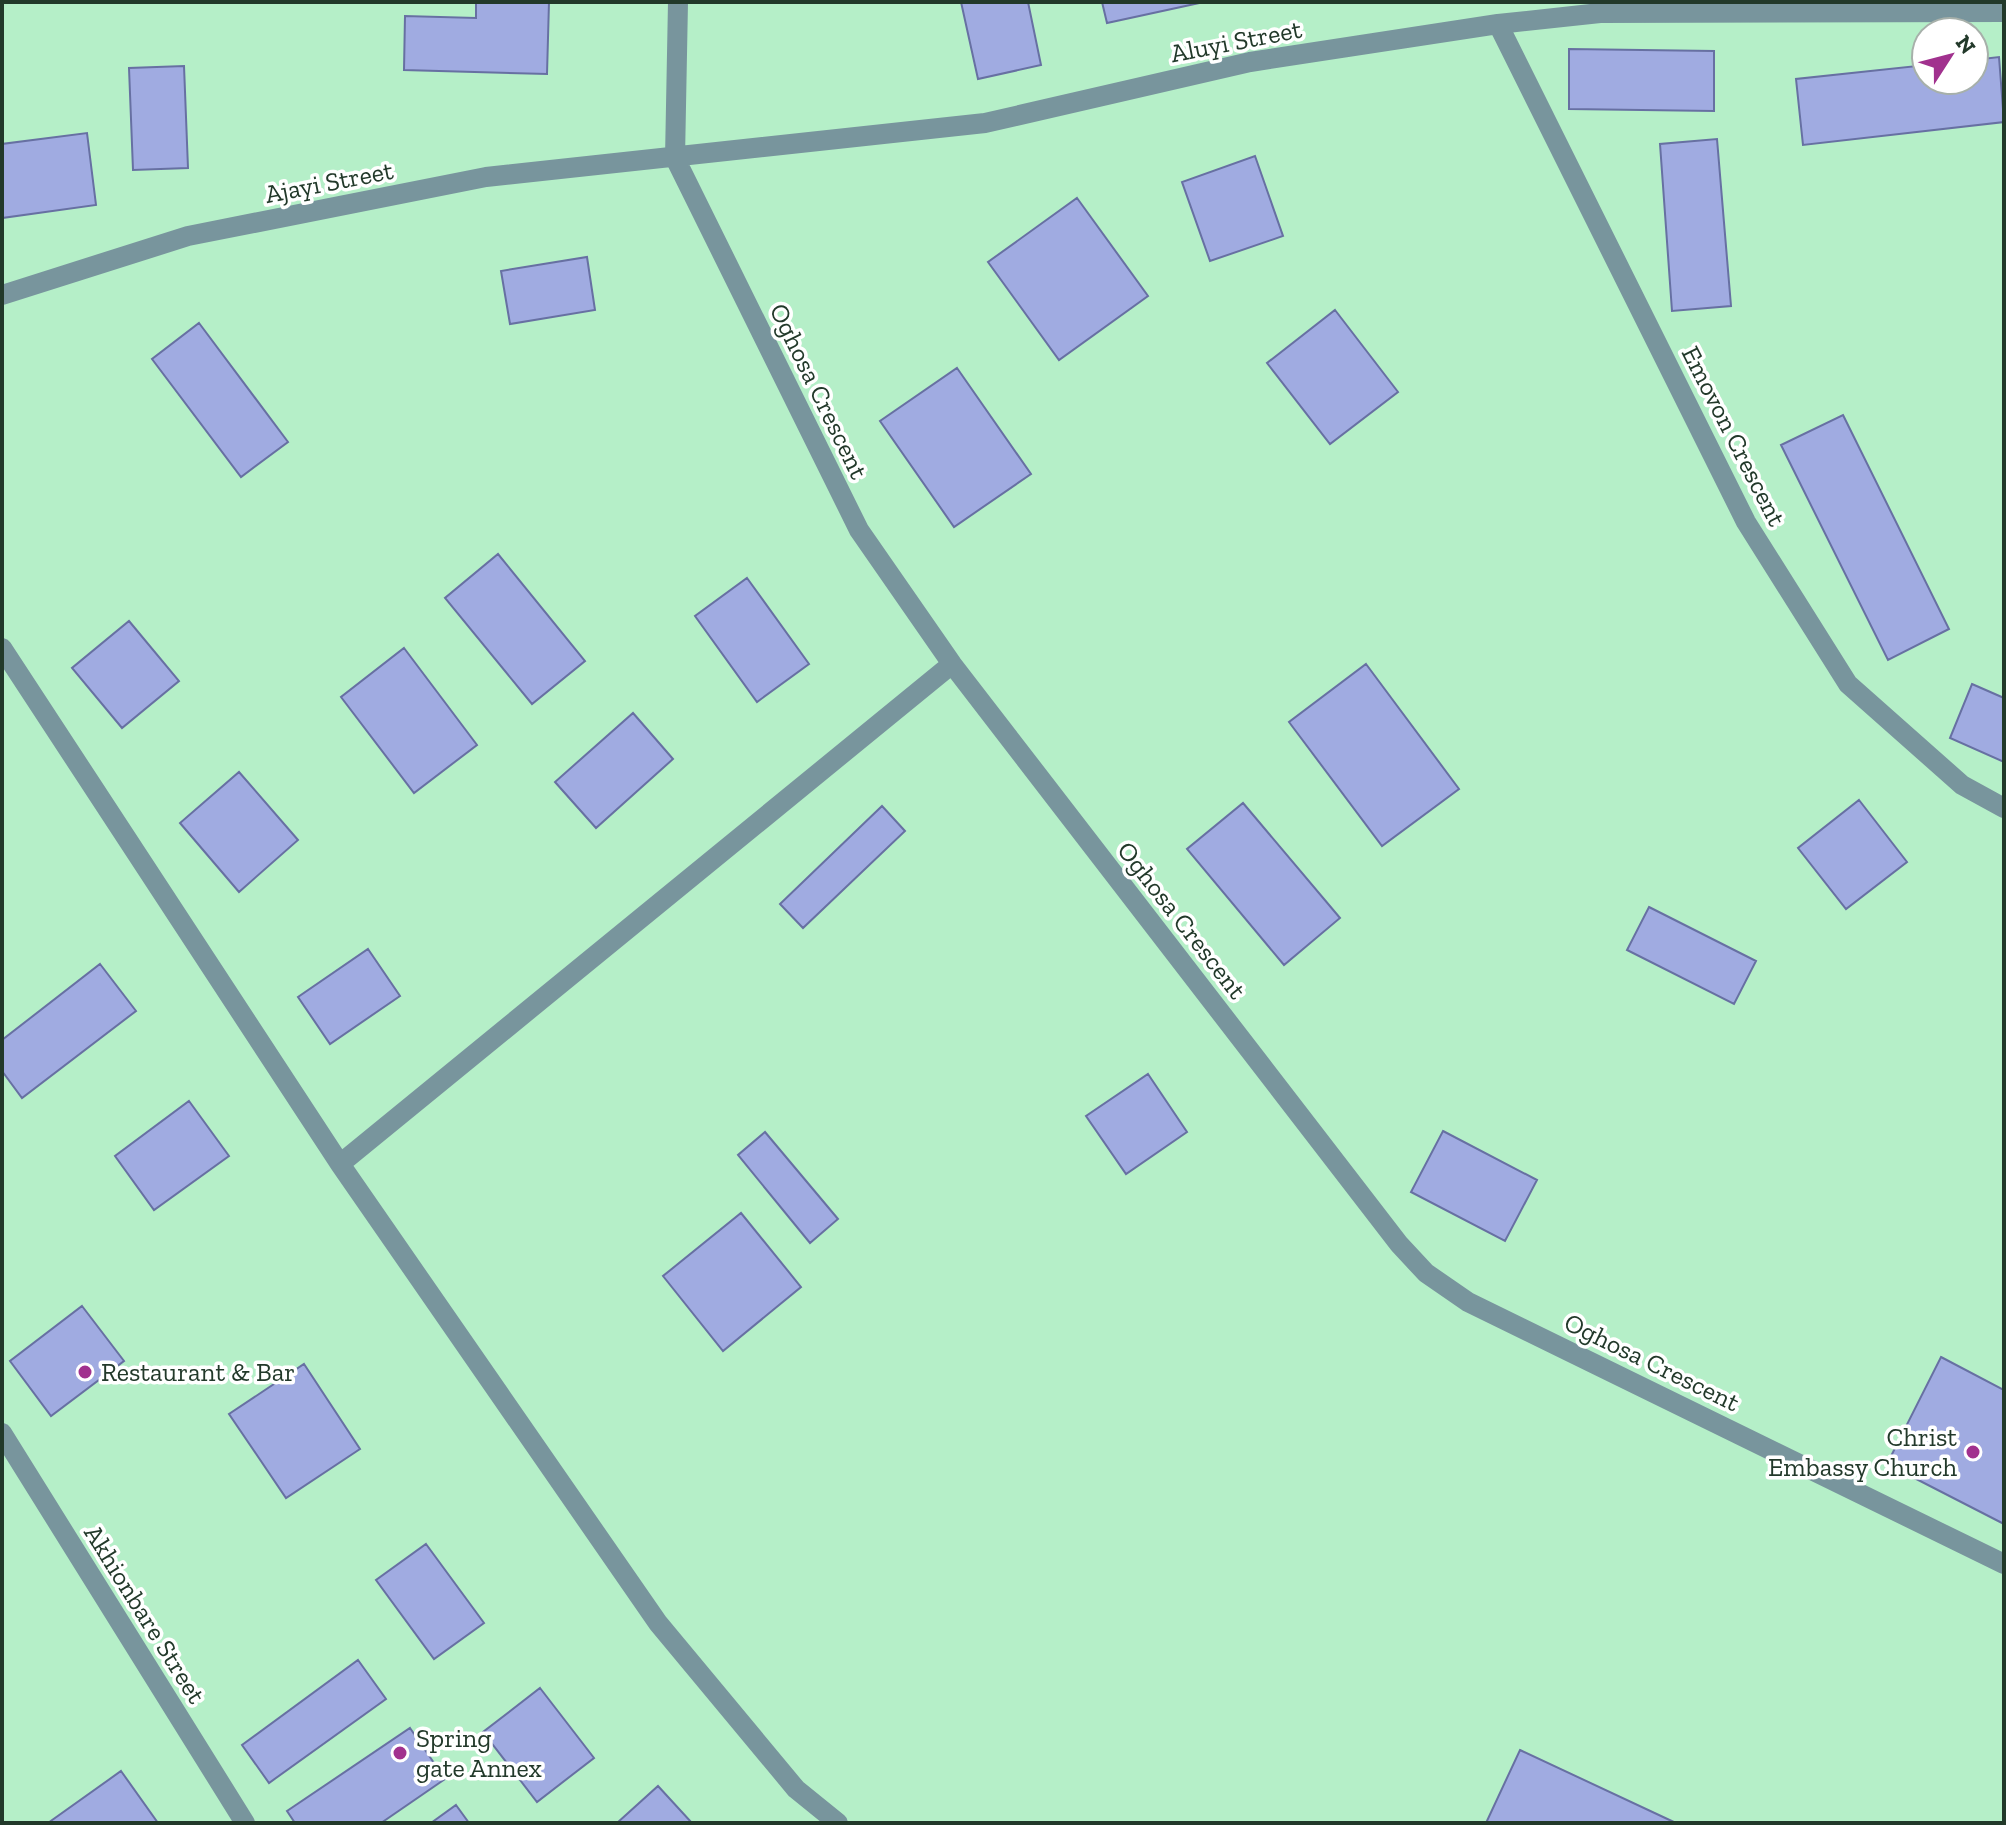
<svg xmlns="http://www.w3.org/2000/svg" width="2006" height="1825" font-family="'Zilla Slab',serif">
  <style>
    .building { fill: #a0abe1; stroke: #6770a2; stroke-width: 2 }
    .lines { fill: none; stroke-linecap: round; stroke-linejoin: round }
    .minor { stroke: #78959d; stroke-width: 20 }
    .poi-dot { fill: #a1318e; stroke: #fff; stroke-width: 3 }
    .labels { text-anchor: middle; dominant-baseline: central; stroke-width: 7; stroke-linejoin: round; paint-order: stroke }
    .street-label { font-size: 26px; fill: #22392a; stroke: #fff }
    .poi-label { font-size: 26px; fill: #22392a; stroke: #fff; text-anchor: start }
  </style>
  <rect width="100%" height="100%" fill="#b5efc8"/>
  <path class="building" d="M 476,2 L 549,2 L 547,74 L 404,70 L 405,16 L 476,18 Z
    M 961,2 L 1028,2 L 1041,65 L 978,79 Z
    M 1102,2 L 1204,2 L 1107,23 Z
    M 1569,49 L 1714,51 L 1714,111 L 1569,109 Z
    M 1999,57 L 2004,122 L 1803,145 L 1796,79 L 1926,65 L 1926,80 L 1974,80 L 1974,60 Z
    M 184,66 L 188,168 L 133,170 L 129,68 Z
    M 87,133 L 96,205 L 2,218 L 2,144 Z
    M 1717,139 L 1731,306 L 1672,311 L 1660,144 Z
    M 1255,156 L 1283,236 L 1210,261 L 1182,182 Z
    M 1077,198 L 1148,296 L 1059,360 L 988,262 Z
    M 587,257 L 595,310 L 510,324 L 501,271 Z
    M 1335,310 L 1398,392 L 1330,444 L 1267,363 Z
    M 199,323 L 288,442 L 241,477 L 152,359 Z
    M 957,368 L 1031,474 L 954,527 L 880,421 Z
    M 1843,415 L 1949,629 L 1888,660 L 1781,445 Z
    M 498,554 L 585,661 L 532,704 L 445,598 Z
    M 747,578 L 809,664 L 757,702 L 695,616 Z
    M 129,621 L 179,681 L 122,728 L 72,668 Z
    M 404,648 L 477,745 L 414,793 L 341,697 Z
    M 1366,664 L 1459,789 L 1382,846 L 1289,722 Z
    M 1972,684 L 2004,698 L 2004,762 L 1950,738 Z
    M 633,713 L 673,759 L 596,828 L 555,782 Z
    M 239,772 L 298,840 L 239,892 L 180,823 Z
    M 1859,800 L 1907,862 L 1846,909 L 1798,848 Z
    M 1243,803 L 1340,918 L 1284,965 L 1187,849 Z
    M 882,806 L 905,831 L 803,928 L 780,904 Z
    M 1649,907 L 1756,961 L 1734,1004 L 1627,950 Z
    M 368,949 L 400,996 L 330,1044 L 298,997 Z
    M 100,964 L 136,1011 L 22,1098 L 2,1071 L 2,1040 Z
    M 1148,1074 L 1187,1132 L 1126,1174 L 1086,1116 Z
    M 189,1101 L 229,1156 L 154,1210 L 115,1156 Z
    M 1443,1131 L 1537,1180 L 1505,1241 L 1411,1192 Z
    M 765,1132 L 838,1219 L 810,1243 L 738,1155 Z
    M 741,1213 L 801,1287 L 723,1351 L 663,1276 Z
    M 82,1306 L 124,1361 L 51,1416 L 10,1361 Z
    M 1941,1357 L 2004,1390 L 2004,1524 L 1887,1464 Z
    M 304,1364 L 360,1449 L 286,1498 L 229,1414 Z
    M 426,1544 L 484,1623 L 434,1659 L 376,1580 Z
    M 358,1660 L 386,1699 L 269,1783 L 242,1745 Z
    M 540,1688 L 594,1758 L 537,1802 L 483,1732 Z
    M 410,1728 L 445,1779 L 381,1823 L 295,1823 L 287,1811 Z
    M 1520,1750 L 1676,1823 L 1486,1823 Z
    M 121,1771 L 158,1823 L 48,1823 Z
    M 658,1786 L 692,1823 L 617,1823 Z
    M 456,1805 L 469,1823 L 431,1823 Z"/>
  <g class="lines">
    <path class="minor" d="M 678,2 L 675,158 L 859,530 L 952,664 L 1399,1244 L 1426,1273 L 1468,1302 L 2004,1564
      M 1498,24 L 1746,522 L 1848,684 L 1962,785 L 2004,808
      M 2,295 L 188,236 L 486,177 L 985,123 L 1250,62 L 1498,24 L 1600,13 L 2004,12
      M 2,648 L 340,1164 L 658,1623 L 796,1789 L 838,1823
      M 340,1164 L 952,664
      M 2,1433 L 245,1823"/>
  </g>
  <g class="poi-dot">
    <circle cx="85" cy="1372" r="8"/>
    <circle cx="1973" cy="1452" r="8"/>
    <circle cx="400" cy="1753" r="8"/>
  </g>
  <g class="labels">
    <g class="street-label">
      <text transform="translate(1236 41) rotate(-11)">Aluyi Street</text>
      <text transform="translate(329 182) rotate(-11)">Ajayi Street</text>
      <text transform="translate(819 391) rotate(64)">Oghosa Crescent</text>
      <text transform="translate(1734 436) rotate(63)">Emovon Crescent</text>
      <text transform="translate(1182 920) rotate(52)">Oghosa Crescent</text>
      <text transform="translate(1652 1362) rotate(26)">Oghosa Crescent</text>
      <text transform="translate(145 1614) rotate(58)">Akhionbare Street</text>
    </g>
    <g class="poi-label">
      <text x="101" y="1372">Restaurant &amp; Bar</text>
      <text x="1957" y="1437" text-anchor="end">Christ<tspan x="1957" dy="30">Embassy Church</tspan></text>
      <text x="416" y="1738">Spring<tspan x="416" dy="30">gate Annex</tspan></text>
    </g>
  </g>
  <rect width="2006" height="1825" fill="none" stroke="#22392a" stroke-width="8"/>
  <g transform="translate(1950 56) rotate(54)"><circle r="38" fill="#ffffff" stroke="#a7b0aa" stroke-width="2"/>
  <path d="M0-6L14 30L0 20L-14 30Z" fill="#a1318e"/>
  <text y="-12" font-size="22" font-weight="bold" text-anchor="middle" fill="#22392a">N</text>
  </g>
</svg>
